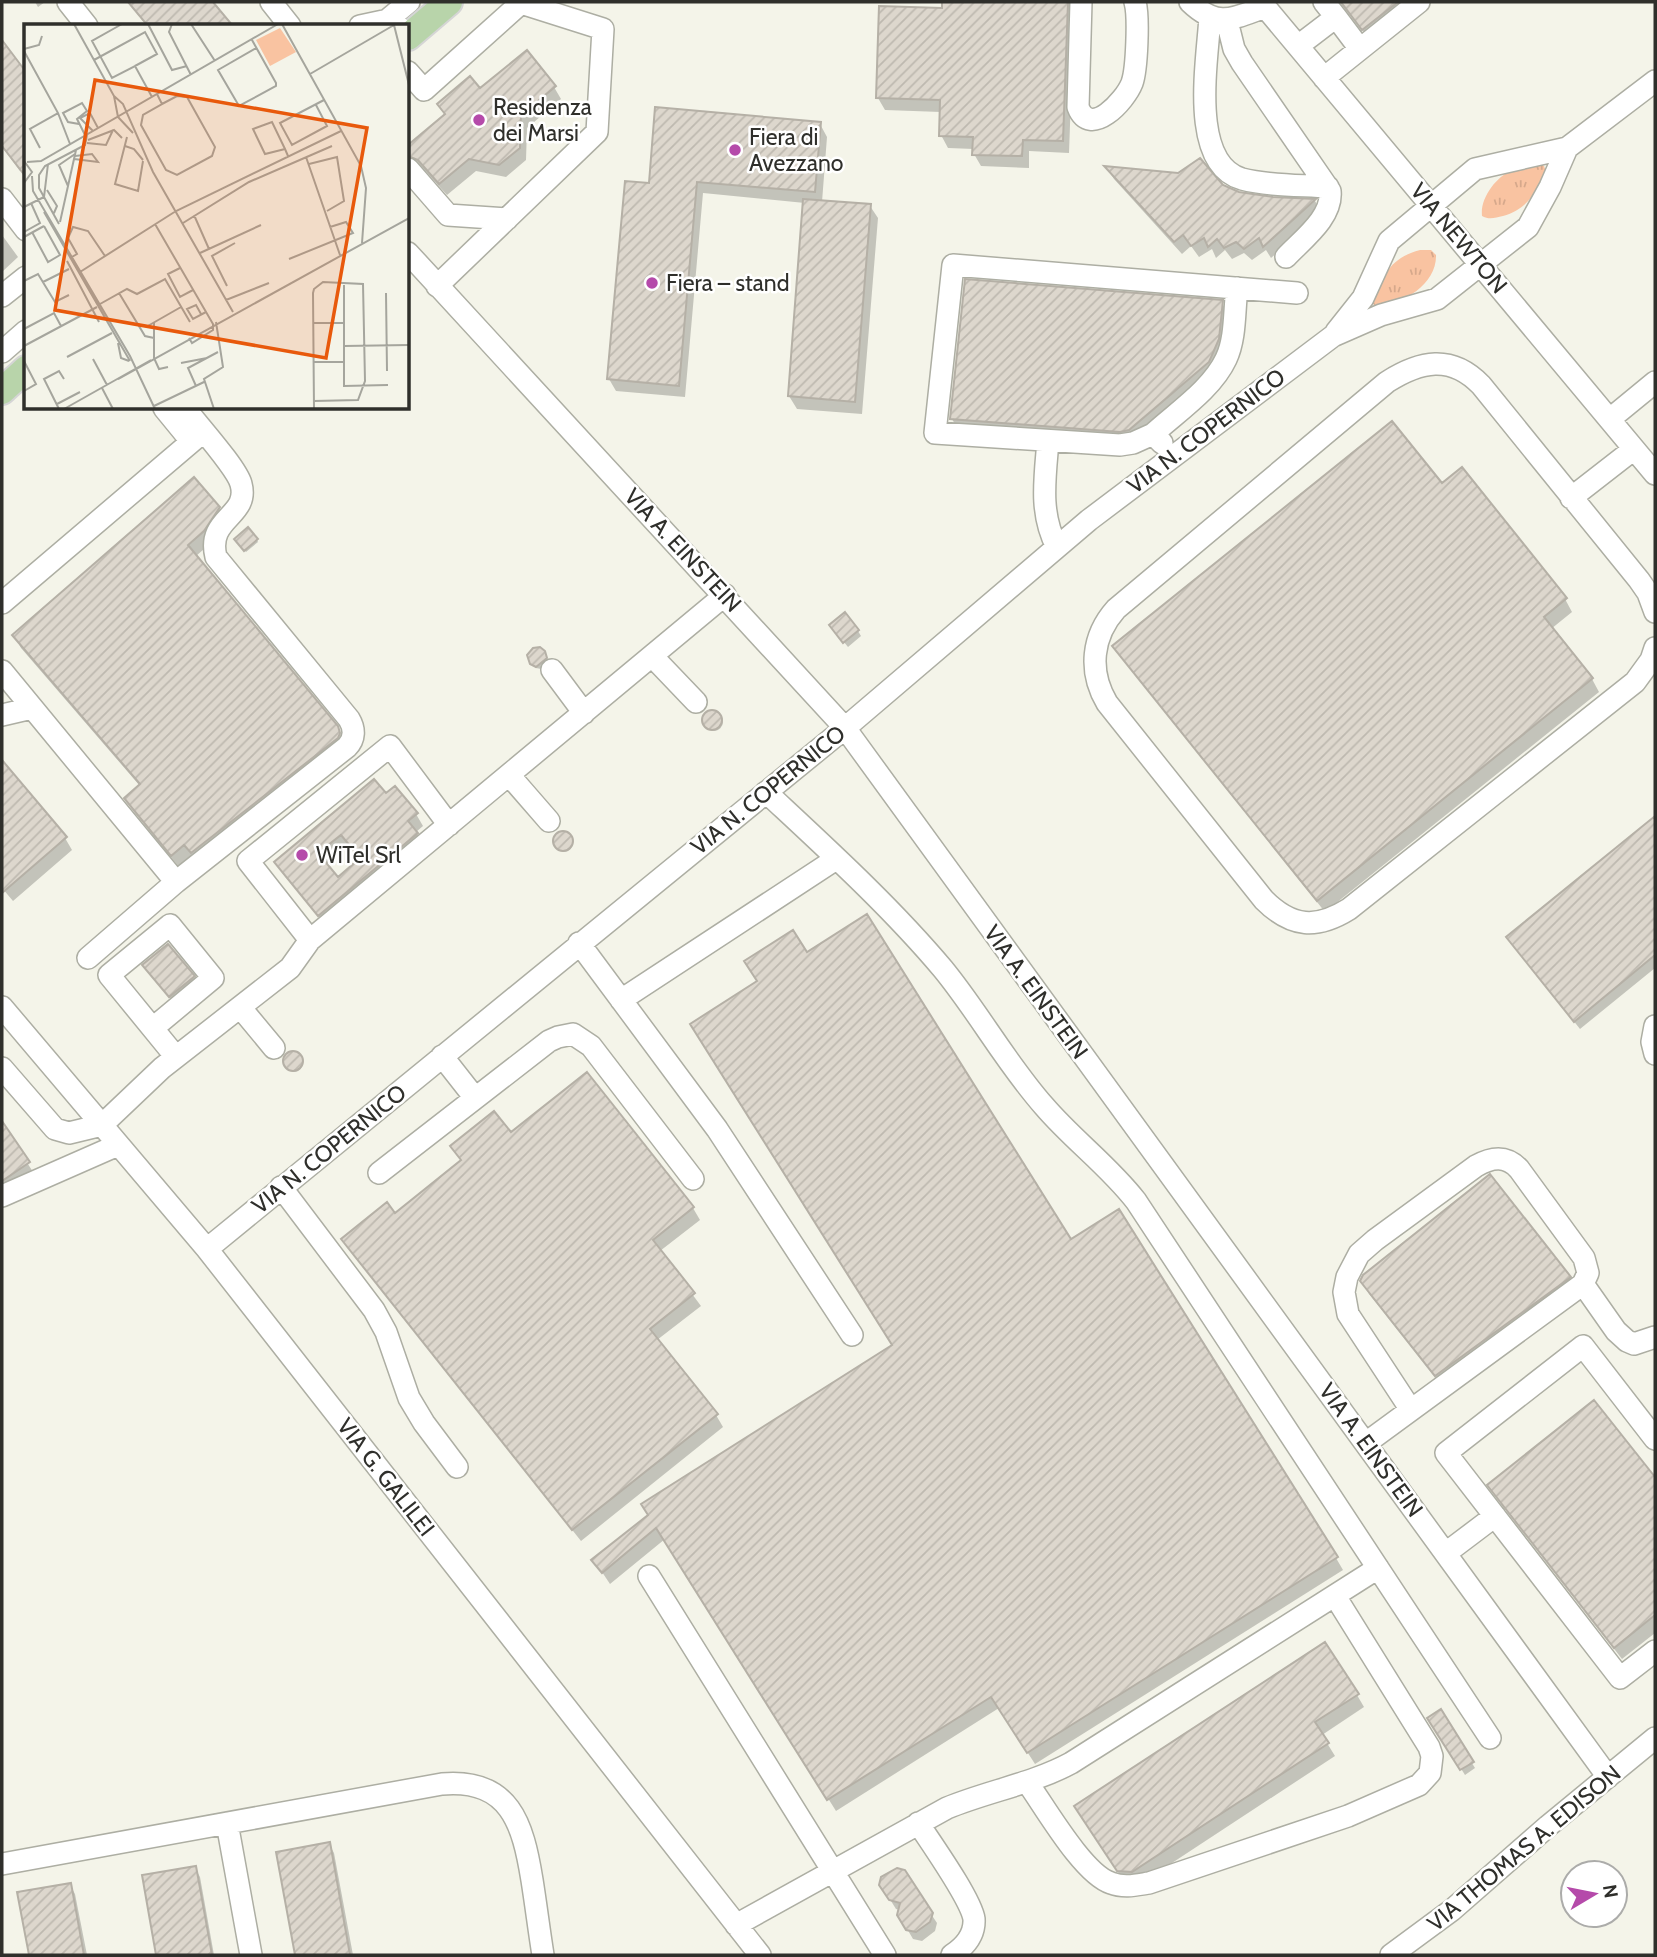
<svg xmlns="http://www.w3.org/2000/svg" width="1657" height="1957" font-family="Cabin,sans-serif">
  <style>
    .grass { fill: url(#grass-tufts) }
    .shadow { fill: #0003; fill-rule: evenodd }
    .building { fill: url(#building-hatch); stroke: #b5b0a6; stroke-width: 2; fill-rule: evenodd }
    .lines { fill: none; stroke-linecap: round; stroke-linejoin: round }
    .minor-casing { stroke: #adaea3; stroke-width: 24 }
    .major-casing { stroke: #d5d5d5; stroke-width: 30 }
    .minor { stroke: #fff; stroke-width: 21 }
    .major { stroke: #b8d4aa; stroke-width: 26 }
    .poi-dot { fill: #b54aaa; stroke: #fff; stroke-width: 2.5 }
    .labels { text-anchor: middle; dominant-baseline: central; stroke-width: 5; stroke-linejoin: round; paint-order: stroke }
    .poi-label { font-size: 23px; fill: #2f2f2b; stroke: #fff; text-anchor: start }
    .street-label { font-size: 23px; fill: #2f2f2b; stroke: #fff }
    .inset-road { fill: none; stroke: #a5a59d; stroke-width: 2 }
    .view { fill: #e8590c; fill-opacity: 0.15; stroke: #e8590c; stroke-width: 3.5 }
    .inset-edge { fill: none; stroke: #2f2f2b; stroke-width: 3.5 }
  </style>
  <defs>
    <pattern id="grass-tufts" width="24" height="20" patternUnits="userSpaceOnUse" patternTransform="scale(1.75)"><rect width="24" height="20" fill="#f9c3a1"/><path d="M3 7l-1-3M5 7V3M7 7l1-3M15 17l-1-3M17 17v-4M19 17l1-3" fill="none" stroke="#d6a88b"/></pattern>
    <pattern id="building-hatch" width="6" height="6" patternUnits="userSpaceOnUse" patternTransform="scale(1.75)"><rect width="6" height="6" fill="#ddd7cd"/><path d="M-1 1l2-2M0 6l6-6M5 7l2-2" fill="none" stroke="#beb9b0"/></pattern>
  </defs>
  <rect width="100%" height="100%" fill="#f4f4e9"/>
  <path class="grass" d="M 1540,163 L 1544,166 L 1546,172 C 1536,193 1527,209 1503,216 C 1495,218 1489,220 1482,216 C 1480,198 1496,177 1512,170 C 1520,166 1531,165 1540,163 Z
    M 1420,250 L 1431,250 L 1436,255 C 1437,284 1401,307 1374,305 L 1372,302 C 1385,275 1388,259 1420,250 Z"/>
  <path class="shadow" d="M 35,2 L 45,2 L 38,7 Z
    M 128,2 L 211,2 L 230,26 L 147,26 Z
    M 944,2 L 1069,2 L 1074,12 L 1069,153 L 1029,151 L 1029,168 L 981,166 L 974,154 L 974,149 L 948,148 L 941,135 L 941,112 L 885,110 L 878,98 L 943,10 Z
    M 1339,2 L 1402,2 L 1406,8 L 1369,38 Z
    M 2,42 L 26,75 L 26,166 L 20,171 L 2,147 Z
    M 554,87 L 561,99 L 527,128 L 526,160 L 506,177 L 476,171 L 447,195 L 426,172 L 408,164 L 408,143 L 410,146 L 445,116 L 439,105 L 480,91 Z
    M 820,124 L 827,137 L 822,202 L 870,206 L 878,218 L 862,414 L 797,409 L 789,396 L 805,203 L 703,193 L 685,397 L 616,391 L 609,379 L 650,185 Z
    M 1107,168 L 1222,186 L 1238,193 L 1272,199 L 1315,201 L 1322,213 L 1271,258 L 1266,250 L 1252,260 L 1244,253 L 1232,259 L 1225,250 L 1216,258 L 1212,249 L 1199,257 L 1191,246 L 1182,254 L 1114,179 Z
    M 2,235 L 18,257 L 2,272 Z
    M 1221,302 L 1229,314 L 1216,374 L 1136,442 L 959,431 L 952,419 Z
    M 1442,485 L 1565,599 L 1572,612 L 1551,629 L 1592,679 L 1599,692 L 1325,912 L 1122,658 L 1115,646 Z
    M 219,508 L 226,521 L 211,543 L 196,556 L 337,727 L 344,741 L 179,867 L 133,810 L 126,798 L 140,786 L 21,648 L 14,635 Z
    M 257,540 L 258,542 L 246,552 L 237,541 Z
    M 835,631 L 858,631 L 861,636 L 848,647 Z
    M 546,655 L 548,661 L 541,669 L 536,668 L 531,664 Z
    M705 722a9 9 0 1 1 18 0a9 9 0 1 1-18 0Z
    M 9,771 L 65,838 L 72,850 L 13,901 L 2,888 L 2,777 Z
    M 386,796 L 416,814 L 423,826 L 416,832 L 424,846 L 327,927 L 283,874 L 276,862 ZM 349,846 L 361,860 L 338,879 L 326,865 Z
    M 1655,818 L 1655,968 L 1580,1029 L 1508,938 Z
    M555 843a9 9 0 1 1 18 0a9 9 0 1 1-18 0Z
    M 806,954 L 1071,1242 L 1336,1558 L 1343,1570 L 1035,1764 L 999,1708 L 836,1811 L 665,1539 L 610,1584 L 594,1560 L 894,1345 Z
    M 144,965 L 193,977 L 198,986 L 175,1005 Z
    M285 1063a9 9 0 1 1 18 0a9 9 0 1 1-18 0Z
    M 2,1124 L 35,1175 L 2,1198 Z
    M 511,1135 L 693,1208 L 700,1220 L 660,1251 L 701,1306 L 657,1340 L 716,1415 L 723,1427 L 581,1541 L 351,1252 L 344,1239 L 395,1215 L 462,1162 L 452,1146 Z
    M 1569,1278 L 1577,1290 L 1443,1388 L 1369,1294 L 1362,1281 Z
    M 1594,1402 L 1655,1480 L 1655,1633 L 1622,1659 L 1497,1498 L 1490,1485 Z
    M 1357,1695 L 1364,1707 L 1322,1735 L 1335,1756 L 1140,1884 L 1125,1883 L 1084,1819 Z
    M 1440,1712 L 1475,1768 L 1465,1775 L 1430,1719 Z
    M 329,1844 L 334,1853 L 353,1955 L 297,1955 L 278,1854 Z
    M 195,1868 L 200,1877 L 214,1955 L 158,1955 L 144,1877 Z
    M 70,1885 L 75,1894 L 87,1955 L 30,1955 L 19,1894 Z
    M 881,1885 L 931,1914 L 937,1923 L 935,1931 L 922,1941 L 913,1939 L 899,1915 L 900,1910 L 896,1909 Z"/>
  <path class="building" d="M 128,2 L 213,2 L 233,26 L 148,26 Z
    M 942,2 L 1068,2 L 1063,141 L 1023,140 L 1022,156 L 972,155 L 973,137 L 939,136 L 940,100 L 876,98 L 879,6 L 942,8 Z
    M 1341,2 L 1398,2 L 1362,30 Z
    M 2,40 L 26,72 L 26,177 L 2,146 Z
    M 527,50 L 556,86 L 521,115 L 520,148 L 499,165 L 469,159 L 439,184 L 418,160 L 408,156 L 408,145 L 445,114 L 437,104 L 470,76 L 480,88 Z
    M 655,107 L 821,122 L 815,192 L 697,182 L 679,386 L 607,379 L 625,181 L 649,183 Z
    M 1200,158 L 1223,185 L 1239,192 L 1273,197 L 1316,199 L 1263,247 L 1259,238 L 1244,249 L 1236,242 L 1224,248 L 1217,239 L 1208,247 L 1204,238 L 1191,246 L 1183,235 L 1174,242 L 1104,166 L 1178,173 Z
    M 803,199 L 871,204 L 855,402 L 788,396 Z
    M 965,279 L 1223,300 L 1219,339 L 1209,362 L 1129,430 L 1120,432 L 950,419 Z
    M 1392,421 L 1442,483 L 1462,467 L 1567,598 L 1544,617 L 1593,678 L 1317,901 L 1112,646 Z
    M 194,477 L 220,507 L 204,531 L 188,545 L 338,726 L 340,733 L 338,738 L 191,853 L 184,845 L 171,856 L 124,798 L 140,784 L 12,635 Z
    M 248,527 L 258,539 L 244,551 L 234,539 Z
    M 845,612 L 859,630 L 843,643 L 829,625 Z
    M 540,647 L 545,651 L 547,658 L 536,667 L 530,664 L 527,655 L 533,648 Z
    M702 720a10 10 0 1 1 20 0a10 10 0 1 1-20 0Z
    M 2,760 L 67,837 L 2,893 Z
    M 374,779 L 386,793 L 395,786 L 418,813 L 408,821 L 418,833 L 318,916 L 274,862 ZM 341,835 L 360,858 L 338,877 L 318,853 Z
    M 1655,816 L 1655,955 L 1574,1022 L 1506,937 Z
    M553 841a10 10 0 1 1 20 0a10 10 0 1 1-20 0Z
    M 867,914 L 1071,1239 L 1119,1209 L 1338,1557 L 1027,1753 L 991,1697 L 827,1800 L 656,1528 L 602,1573 L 591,1560 L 648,1515 L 641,1504 L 892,1345 L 690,1024 L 757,981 L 744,961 L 793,930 L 807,952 Z
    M 168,944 L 195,976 L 169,997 L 142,965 Z
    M283 1061a10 10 0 1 1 20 0a10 10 0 1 1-20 0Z
    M 587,1072 L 694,1207 L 653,1240 L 695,1293 L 650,1329 L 718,1414 L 572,1530 L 341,1239 L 387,1202 L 395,1213 L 461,1160 L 450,1146 L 494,1111 L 511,1132 Z
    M 2,1121 L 30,1162 L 2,1181 Z
    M 1490,1174 L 1571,1277 L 1435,1376 L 1360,1281 L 1363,1275 Z
    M 1594,1400 L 1655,1477 L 1655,1615 L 1614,1648 L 1487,1485 Z
    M 1325,1642 L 1359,1694 L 1315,1722 L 1329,1743 L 1132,1872 L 1117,1871 L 1074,1806 Z
    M 1441,1709 L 1474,1762 L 1460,1770 L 1427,1718 Z
    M 330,1842 L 350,1955 L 295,1955 L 276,1852 Z
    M 196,1866 L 212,1955 L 156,1955 L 142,1875 Z
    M 897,1868 L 905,1870 L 933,1913 L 930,1922 L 916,1932 L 906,1930 L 897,1915 L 900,1903 L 889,1900 L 879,1885 L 881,1877 Z
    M 71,1883 L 84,1955 L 29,1955 L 17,1892 Z"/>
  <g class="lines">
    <g class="minor-casing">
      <path id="minor" d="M 68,2 L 87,26
        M 271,2 L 290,26
        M 1081,2 L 1078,107 C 1090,139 1125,101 1132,83 C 1137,69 1139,16 1135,2
        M 1190,2 C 1218,29 1234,18 1265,7
        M 1261,2 L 1655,474
        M 1210,16 C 1208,58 1188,163 1242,179 C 1269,186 1301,185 1328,187
        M 1336,17 L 1360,49
        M 1227,21 L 1234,49 L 1242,63 L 1330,191 C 1333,217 1303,239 1286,257
        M 360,26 L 388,20 L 398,26
        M 380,26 L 409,2
        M 1298,46 L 1336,17 L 1324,2
        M 408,72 L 424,90 L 521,3 L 603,29 L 597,132 L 437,286
        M 1324,78 L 1419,2
        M 408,169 L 448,215 L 507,219
        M 2,199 L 26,230
        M 408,253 L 845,728 L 1608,1777
        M 2,296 L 26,277
        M 1336,332 L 1363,298 L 1389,241 L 1475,169 L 1567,148 L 1655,81
        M 2,352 L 26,331
        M 164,408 L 191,441
        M 1610,419 L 1655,382
        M 1153,434 L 1133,443 L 1120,445 L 935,433 L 953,265 L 1297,293
        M 1048,441 C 1045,478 1039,513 1057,547
        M 1162,443 L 1153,434 C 1177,412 1212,389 1226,359 C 1236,338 1234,310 1237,288
        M 1571,498 L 1634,449
        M 2,603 L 203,432
        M 1655,612 L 1648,593 L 1639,580 L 1481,385 C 1451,354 1420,361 1387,382 L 1116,609 C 1092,636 1088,671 1107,703 L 1264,900 C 1292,928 1317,929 1349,909 L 1635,682 L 1651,660 L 1655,648
        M 652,656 L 696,702
        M 552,670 L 584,713
        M 2,671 L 176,882
        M 2,715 L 32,708
        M 509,775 L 549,821
        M 766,792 C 826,848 890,906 943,969 C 979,1013 1006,1063 1044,1106 C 1073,1140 1109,1166 1136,1201 L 1490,1738
        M 310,940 L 248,861 L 390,746 L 449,825
        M 579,943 L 717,1129 L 852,1335
        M 88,958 L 176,882 L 347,747 C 355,739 355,729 349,719 L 216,557 C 206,517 250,517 241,484 C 237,468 197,424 185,408
        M 621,1000 L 836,859
        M 2,1007 L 207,1249 L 760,1955
        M 240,1007 L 274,1048
        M 1655,1026 L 1652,1042 L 1655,1054
        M 153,1028 L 213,978 L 170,925 L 109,975 L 176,1057
        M 442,1056 L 475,1098
        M 2,1068 L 55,1129 L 69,1133 L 102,1125 L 162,1068 L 290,968 L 310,940 L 725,595
        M 379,1173 L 549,1041 L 558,1037 L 573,1034 L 591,1046 L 693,1179
        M 281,1187 L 374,1310 L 386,1332 L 409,1398 L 424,1423 L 457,1467
        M 2,1196 L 118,1145
        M 207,1249 L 845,728 L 1089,520 L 1333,336 L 1381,315 L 1437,299 L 1528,227 L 1550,187 L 1567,148
        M 1583,1284 L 1616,1331 L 1627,1341 L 1634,1344 L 1655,1337
        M 1655,1439 L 1583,1346 L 1446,1453 L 1620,1678 L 1655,1651
        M 1366,1443 L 1583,1284 L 1588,1273 L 1584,1258 L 1519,1169 C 1506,1155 1492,1157 1476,1166 L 1375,1240 L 1359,1254 L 1347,1277 L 1344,1292 L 1348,1314 L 1411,1410
        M 1446,1553 L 1495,1516
        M 649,1576 L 885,1955
        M 1027,1782 C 1045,1807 1083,1874 1111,1883 C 1124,1888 1136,1885 1149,1883 L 1348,1816 L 1419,1785 L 1430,1773 L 1432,1756 L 1429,1747 L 1335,1596
        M 227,1823 L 251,1955
        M 918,1823 C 931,1843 971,1899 974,1919 C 975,1936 964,1947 952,1955
        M 2,1864 L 442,1784 C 510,1778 523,1824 532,1880 C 536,1905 539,1930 543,1955
        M 736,1925 L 947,1808 C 988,1791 1032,1784 1071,1763 L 1378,1568
        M 1391,1955 L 1452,1910 L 1548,1826 L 1655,1738"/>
    </g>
    <g class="major-casing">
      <path id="major" d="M 408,37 L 449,2
        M 2,391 L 26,369"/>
    </g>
    <use href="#minor" class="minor"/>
    <use href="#major" class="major"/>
  </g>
  <g class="poi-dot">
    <circle cx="479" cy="120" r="7"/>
    <circle cx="735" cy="150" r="7"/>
    <circle cx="652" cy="283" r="7"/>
    <circle cx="302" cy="855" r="7"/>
  </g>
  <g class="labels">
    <g class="poi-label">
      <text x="493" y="107">Residenza<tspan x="493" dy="26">dei Marsi</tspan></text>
      <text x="749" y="137">Fiera di<tspan x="749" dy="26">Avezzano</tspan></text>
      <text x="666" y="283">Fiera – stand</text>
      <text x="316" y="855">WiTel Srl</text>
    </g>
    <g class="street-label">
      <text transform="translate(1459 238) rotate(50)">VIA NEWTON</text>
      <text transform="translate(1206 431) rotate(-37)">VIA N. COPERNICO</text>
      <text transform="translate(683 550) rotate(47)">VIA A. EINSTEIN</text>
      <text transform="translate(768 790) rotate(-39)">VIA N. COPERNICO</text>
      <text transform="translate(1036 992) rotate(54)">VIA A. EINSTEIN</text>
      <text transform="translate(329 1149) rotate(-39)">VIA N. COPERNICO</text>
      <text transform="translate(1371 1450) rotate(54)">VIA A. EINSTEIN</text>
      <text transform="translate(386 1477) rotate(52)">VIA G. GALILEI</text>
      <text transform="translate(1524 1848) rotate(-40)">VIA THOMAS A. EDISON</text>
    </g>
  </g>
  <g transform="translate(24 24)">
    <rect width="385" height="385" fill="#f4f4e9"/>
    <path d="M 256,4 L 272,28 L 246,42 L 232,16 Z" fill="#f9c3a1"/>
    <path class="inset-road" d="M 50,0 L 90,72 L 94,93 L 109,109M 98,0 L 68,17 L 88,54 L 111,42 L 128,73M 124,0 L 148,46 L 163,42M 148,0 L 145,8 L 167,51M 167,0 L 191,37M 258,0 L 337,142 L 342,164 L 338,219M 370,1 L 385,61M 228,16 L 252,59 L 252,62 L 215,82 L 194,46 L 232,24M 0,25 L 15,21 L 18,12M 0,27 L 34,89 L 6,105 L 16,124M 70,36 L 121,8 L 133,30 L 111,42M 286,50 L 370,1M 133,70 L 138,80 L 119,91 L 117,101 L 142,146 L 153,151 L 188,132 L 191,123 L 163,73 L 153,72 L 138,80M 90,72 L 99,80 L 129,148 L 209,288M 292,81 L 303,102 L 268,121 L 256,99 L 300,76M 34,89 L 46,120M 55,100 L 44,98 L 39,89 L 58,79 L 63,87 L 53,95 L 61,111M 69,107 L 56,94 L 66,89 L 74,104M 103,113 L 91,160 L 114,167 L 119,137M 64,116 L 90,106 L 98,114M 63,119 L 82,121 L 89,106M 101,122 L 110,125 L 119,136M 261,125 L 241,130 L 229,105 L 248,98 L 261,125 L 264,132M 282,133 L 316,231M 50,135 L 74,138 L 68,130 L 51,132M 0,137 L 8,148 L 0,159M 3,138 L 17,137 L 254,0M 285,140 L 313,133 L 320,177 L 303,187M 8,152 L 9,167 L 106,332 L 131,385M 44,162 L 35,141 L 51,130M 23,166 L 33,182 L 30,189M 0,183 L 20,173 L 24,140M 20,188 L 106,337M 170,191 L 185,225M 36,198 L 52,126M 159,199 L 225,158 L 308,122M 35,200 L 15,164 L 15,151 L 21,142 L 61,121 L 63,111M 131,200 L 189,300 L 189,306 L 168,319 L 165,314M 0,208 L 16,199 L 7,179M 8,208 L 24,238 L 36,231 L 20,202M 0,213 L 20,202M 176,229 L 237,201M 48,233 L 53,230 L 44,214 L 49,203 L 64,207 L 81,232M 265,235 L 329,209 L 322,198 L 306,203M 43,237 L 75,298M 156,244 L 144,250 L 156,273 L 169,266M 56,248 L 152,187 L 317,107M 0,257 L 14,250 L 31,278 L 45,271M 19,258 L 45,245M 320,259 L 320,362 L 364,361M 203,262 L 188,232 L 211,219M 95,269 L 121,312 L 130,314M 362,269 L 363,347M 202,276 L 245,259M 76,280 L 103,265 L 113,270 L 141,255 L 166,298M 177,290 L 172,281 L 163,285 L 169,295 L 182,288M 130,299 L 130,334 L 135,345 L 144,343M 289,299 L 320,299M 122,303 L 157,283M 0,305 L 30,289 L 37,302M 94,319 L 97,334 L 105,337M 0,322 L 73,283M 320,322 L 385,321M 43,333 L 88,309M 69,335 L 83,361M 0,337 L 12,360 L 0,367M 290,338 L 320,338M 157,339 L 183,334M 94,355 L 385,194M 172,362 L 164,344 L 194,328M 78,364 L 89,385M 290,377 L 334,376 L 341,357 L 339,260 L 299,258 L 290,265 L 289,269 L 290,385M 33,380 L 56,368M 130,382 L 180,358M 35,385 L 20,355 L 35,347 L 40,355M 40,385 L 127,336M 190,385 L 180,355 L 199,343 L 192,298"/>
    <path class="view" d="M 71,56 L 343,104 L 302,334 L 31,286 Z"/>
    <rect width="385" height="385" class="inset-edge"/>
  </g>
  <rect width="1657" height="1957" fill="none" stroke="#2f2f2b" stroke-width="7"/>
  <g transform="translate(1594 1894) rotate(80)"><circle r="33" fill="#ffffff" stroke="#acacaa" stroke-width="2"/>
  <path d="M0-5L12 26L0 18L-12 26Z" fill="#b54aaa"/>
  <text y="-10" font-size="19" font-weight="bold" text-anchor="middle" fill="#2f2f2b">N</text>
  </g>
</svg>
